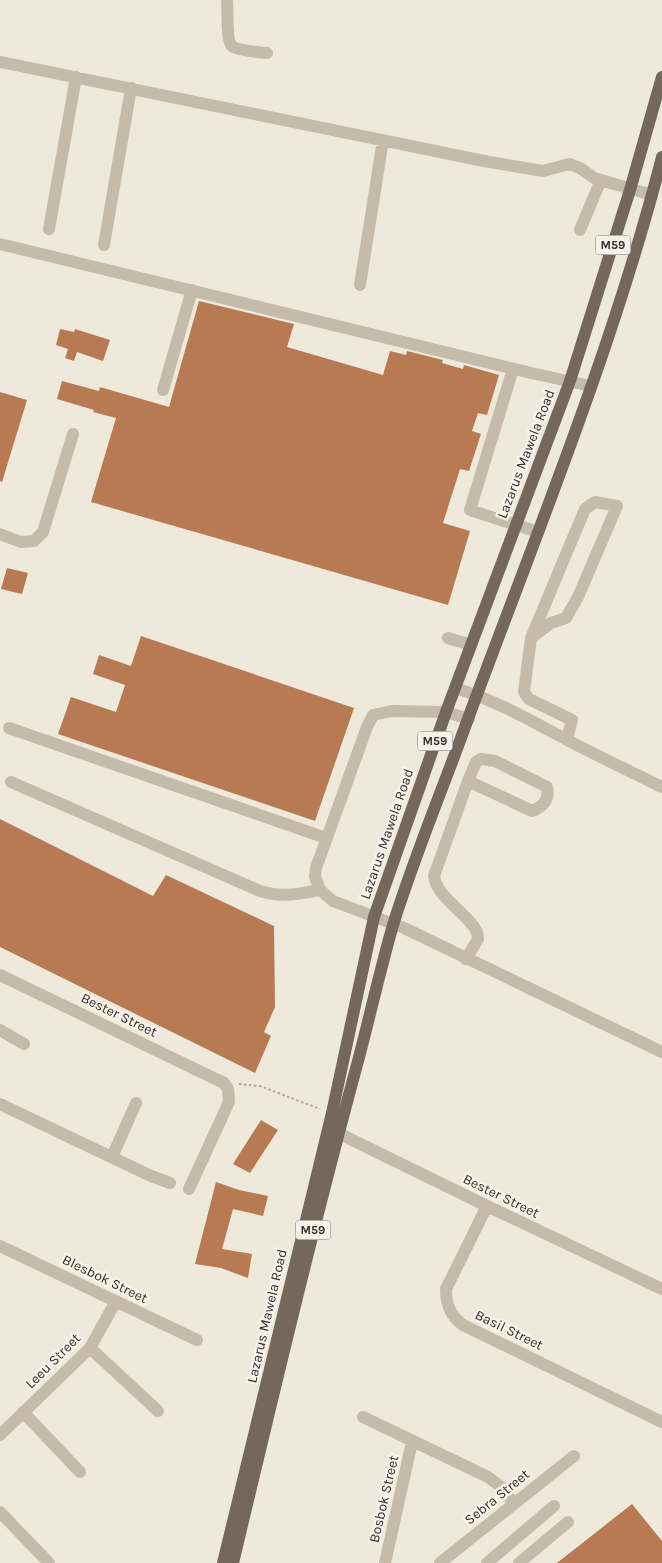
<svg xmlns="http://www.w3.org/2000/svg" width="662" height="1563" font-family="Karla,sans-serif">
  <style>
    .building { fill: #b77a52 }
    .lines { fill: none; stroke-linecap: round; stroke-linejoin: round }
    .path { stroke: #b1a594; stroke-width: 2; stroke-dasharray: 2.5 2.5; stroke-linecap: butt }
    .minor { stroke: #c5bbaa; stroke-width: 12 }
    .major { stroke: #74675b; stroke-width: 12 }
    .labels { text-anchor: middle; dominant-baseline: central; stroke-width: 5; stroke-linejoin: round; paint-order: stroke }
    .shield { fill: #f7f2e8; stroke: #6e6962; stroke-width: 1 }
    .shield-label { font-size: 12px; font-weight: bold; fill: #342e28 }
    .street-label { font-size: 14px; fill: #342e28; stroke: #f7f2e8 }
  </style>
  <rect width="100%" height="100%" fill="#efe9dc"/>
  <path class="building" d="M 199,301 L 294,324 L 287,347 L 383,375 L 390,351 L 406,355 L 407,351 L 443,360 L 442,363 L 463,369 L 464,365 L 499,375 L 487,415 L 478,413 L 472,431 L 481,434 L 469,471 L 460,469 L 443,523 L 470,531 L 448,605 L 91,502 L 116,418 L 93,412 L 94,410 L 57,399 L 62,381 L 99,391 L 100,387 L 169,407 Z
    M 60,329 L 74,332 L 75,329 L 110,340 L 103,361 L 77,352 L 74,361 L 65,358 L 68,349 L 56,345 Z
    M 0,392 L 27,400 L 2,482 L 0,481 Z
    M 7,568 L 28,573 L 22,594 L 1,589 Z
    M 141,636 L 354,708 L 315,821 L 58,734 L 71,697 L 116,712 L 125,685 L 93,674 L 99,655 L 131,666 Z
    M 0,819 L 153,896 L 166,875 L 274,926 L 275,1007 L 264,1032 L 271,1036 L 255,1073 L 0,947 Z
    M 261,1120 L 278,1130 L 250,1173 L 233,1164 Z
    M 216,1182 L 239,1190 L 268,1196 L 263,1216 L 233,1209 L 222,1249 L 252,1254 L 248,1278 L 221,1268 L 195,1264 Z
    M 632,1504 L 662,1541 L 662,1563 L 557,1563 Z"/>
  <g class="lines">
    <path class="path" d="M 239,1084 L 260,1086 L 320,1109"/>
    <path class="minor" d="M 227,0 C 228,10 226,41 232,46 C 238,51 259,52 267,53
      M 0,62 L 484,161 L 543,171 L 569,164 L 580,168 L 594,178 L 652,195
      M 49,229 L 76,77
      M 580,230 L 601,180
      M 0,244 L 531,373 L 591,386
      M 104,245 L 131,88
      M 360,285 L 383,140
      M 513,369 L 470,510 L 538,532
      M 163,390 L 192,290
      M 0,534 L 21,542 L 34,541 L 43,532 L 73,434
      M 448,638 L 471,645
      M 531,638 L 551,623 L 566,618 L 578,597 L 617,506 L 595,502 L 585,509 L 531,638 L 524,692 L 529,699 L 572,720 L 567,739
      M 455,688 C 495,700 532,721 569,741 C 600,757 631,772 662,787
      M 469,719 L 446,712 L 392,711 L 373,715 L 367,727 L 316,868 L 315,877 L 320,890 L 333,901 L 404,928 L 662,1052
      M 9,728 L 326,838
      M 11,782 L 260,891 C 283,898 297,894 320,890
      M 466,959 L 478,939 C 479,919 437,901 434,876 L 468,781 L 476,762 L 481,759 L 495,761 L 547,787 C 550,799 543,807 532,811 L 468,781
      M 0,975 L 224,1083 L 228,1089 L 229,1102 L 189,1189
      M 0,1030 L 24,1044
      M 0,1104 L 151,1176 L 170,1183
      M 330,1131 L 338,1133 L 487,1206 L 662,1289
      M 112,1157 L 136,1103
      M 487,1206 L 446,1289 C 446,1304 450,1316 463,1325 L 662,1422
      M 0,1246 L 197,1340
      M 90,1348 L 158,1411
      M 23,1412 L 80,1472
      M 363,1417 L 488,1477 L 500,1486 L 514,1503
      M 0,1435 L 90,1348 L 116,1301
      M 0,1512 L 49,1563
      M 385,1563 L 412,1442
      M 440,1563 L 574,1456
      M 487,1563 L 554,1506
      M 519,1563 L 568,1522"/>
    <path class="major" d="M 223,1563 L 332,1113 L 374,917 L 446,712 L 570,381 L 630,190 L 662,77
      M 233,1563 C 273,1395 313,1227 358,1061 C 370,1016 380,970 393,925 C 415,854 444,786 469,716 C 537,532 613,348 662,157"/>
  </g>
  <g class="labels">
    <g class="shield">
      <rect x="595.5" y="235.5" width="35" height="19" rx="4"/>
      <rect x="417.5" y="731.5" width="35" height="19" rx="4"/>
      <rect x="295.5" y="1220.5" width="35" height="19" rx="4"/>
    </g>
    <g class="shield-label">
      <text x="613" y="245">M59</text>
      <text x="435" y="741">M59</text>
      <text x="313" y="1230">M59</text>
    </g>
    <g class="street-label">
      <text transform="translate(526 454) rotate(-69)">Lazarus Mawela Road</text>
      <text transform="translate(387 834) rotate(-71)">Lazarus Mawela Road</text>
      <text transform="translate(119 1015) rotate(26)">Bester Street</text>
      <text transform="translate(501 1196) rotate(26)">Bester Street</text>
      <text transform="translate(105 1279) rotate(26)">Blesbok Street</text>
      <text transform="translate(267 1316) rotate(-77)">Lazarus Mawela Road</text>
      <text transform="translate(509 1330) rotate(26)">Basil Street</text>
      <text transform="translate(53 1361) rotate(-45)">Leeu Street</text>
      <text transform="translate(497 1497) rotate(-39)">Sebra Street</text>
      <text transform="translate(384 1499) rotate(-77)">Bosbok Street</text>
    </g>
  </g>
</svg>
